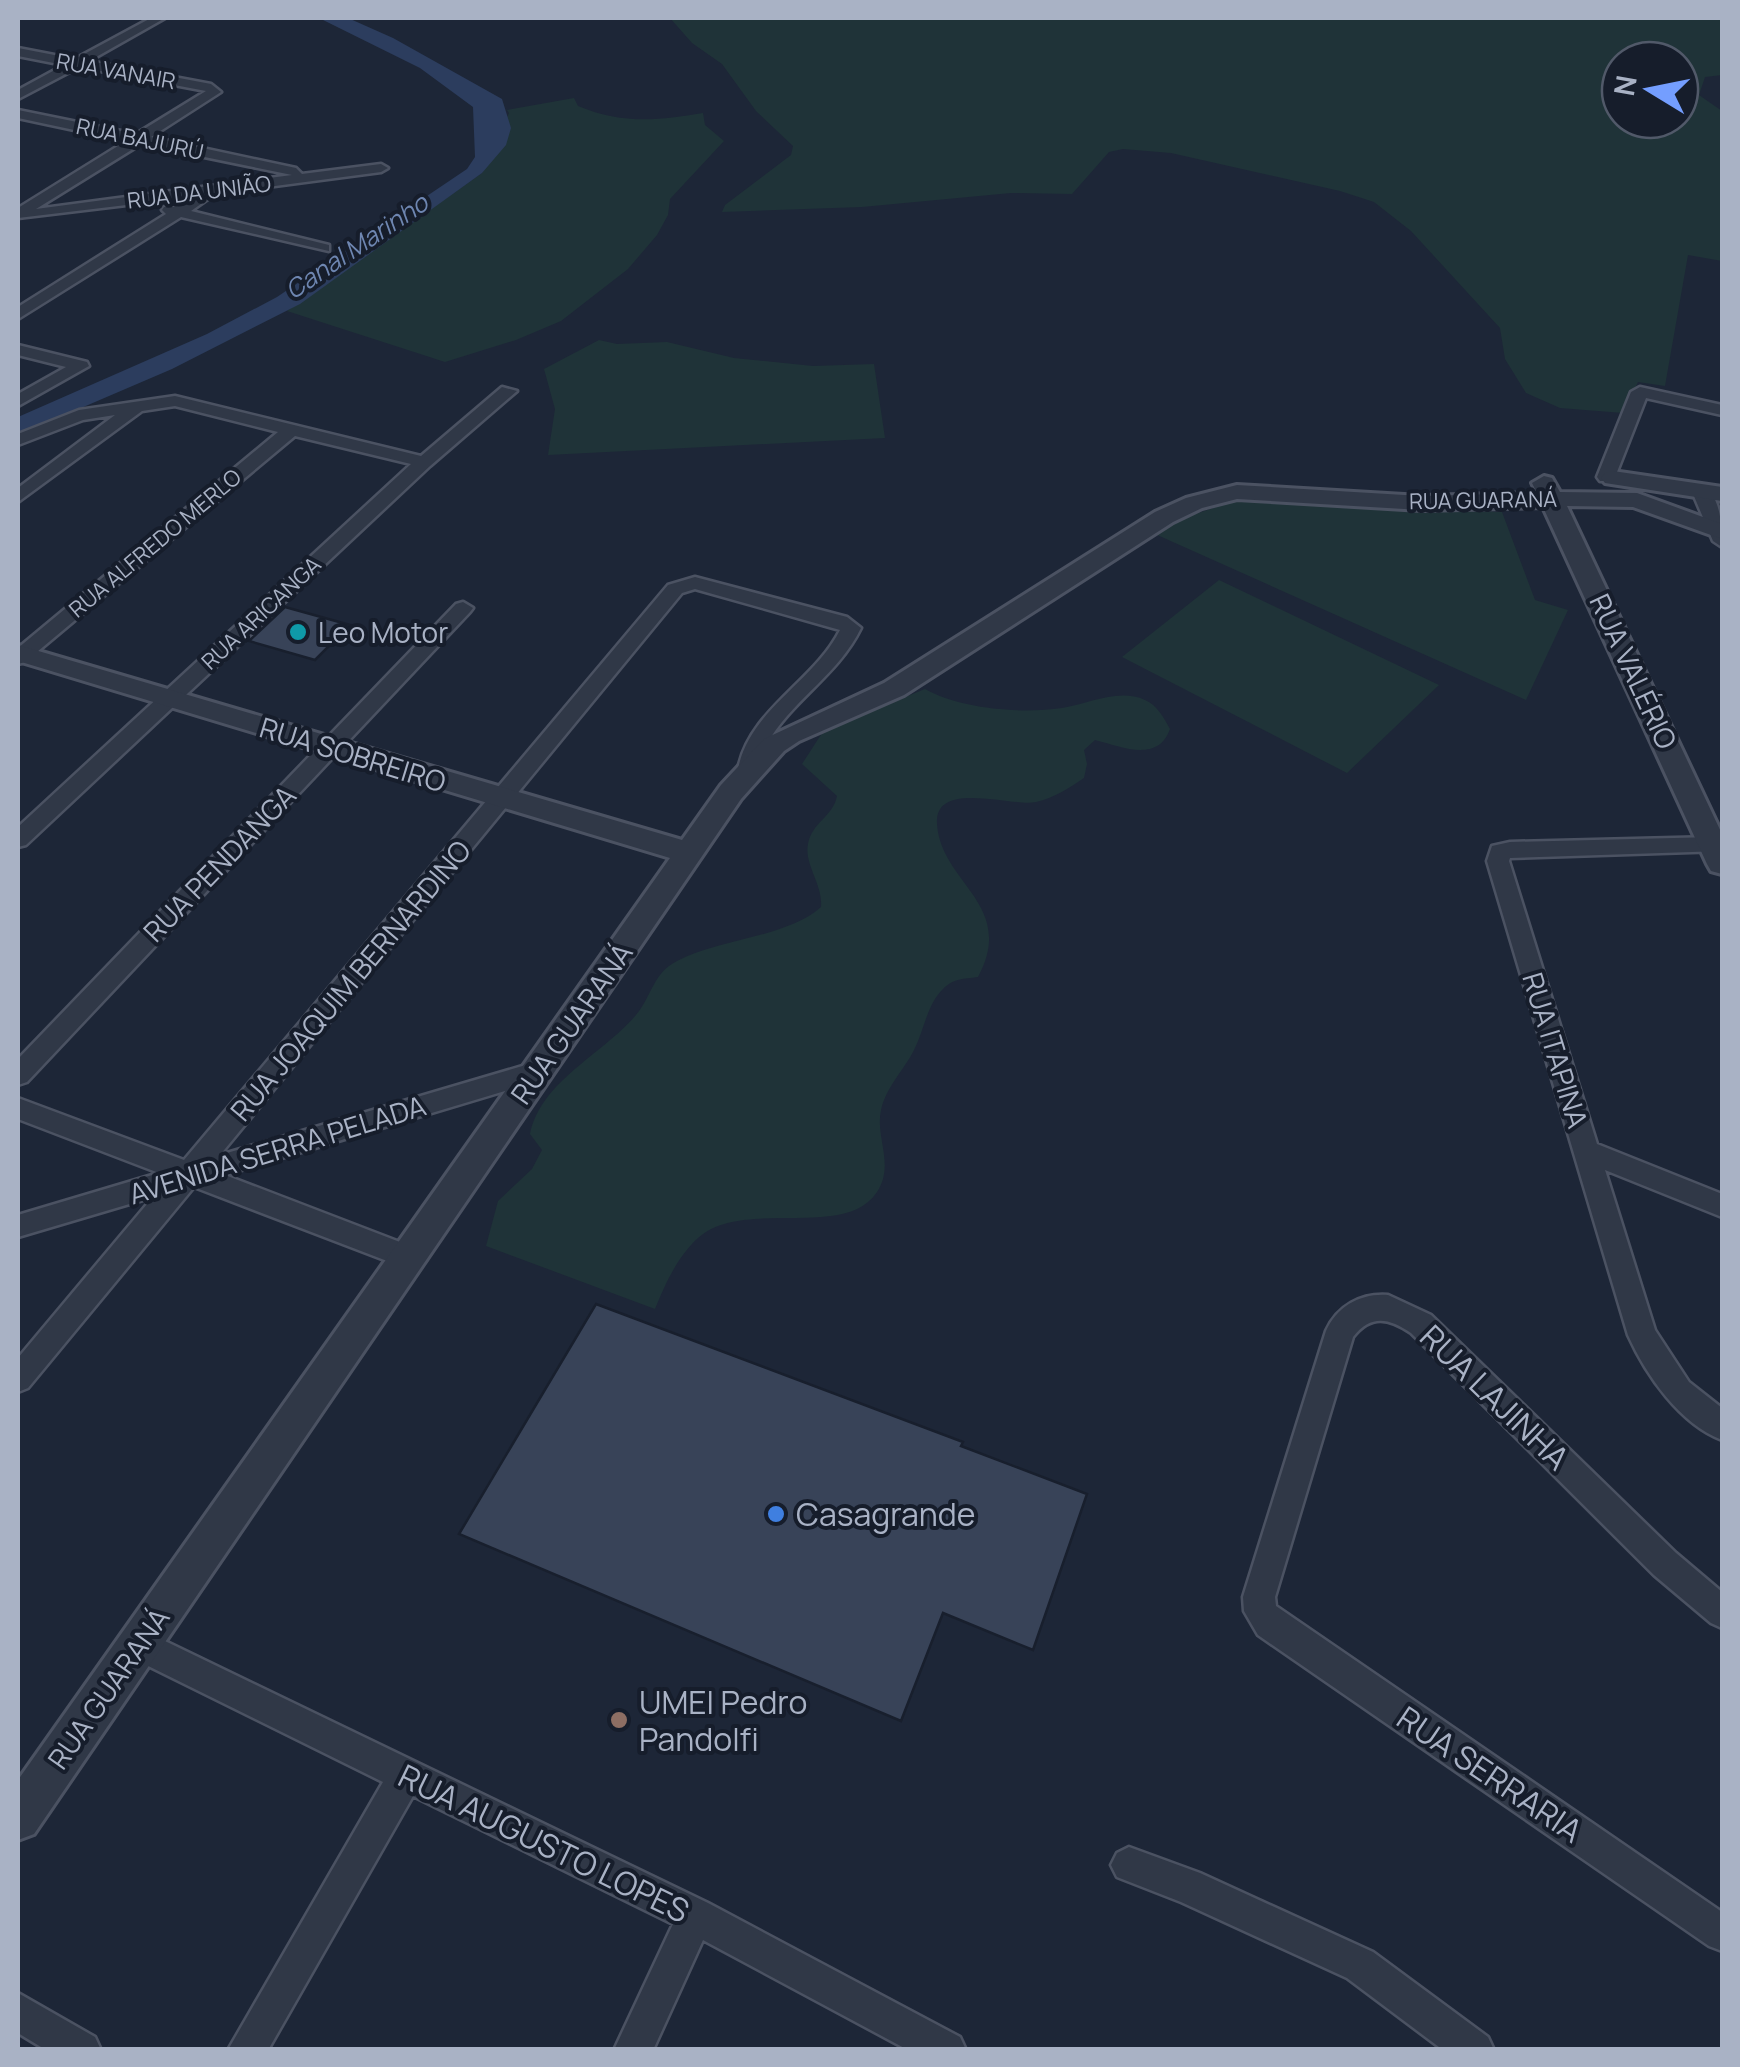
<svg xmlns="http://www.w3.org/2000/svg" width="1740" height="2067" font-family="Manrope,sans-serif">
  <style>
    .green { fill: #1f3338; fill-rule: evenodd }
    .water { fill: #2c3d5e }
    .building { fill: #384358; stroke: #181f2d; stroke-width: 2.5 }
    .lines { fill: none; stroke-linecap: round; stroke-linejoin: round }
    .minor-casing { stroke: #4b5262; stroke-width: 5 }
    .tertiary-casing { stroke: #4b5262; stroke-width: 6 }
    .minor { fill: #303847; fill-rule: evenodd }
    .tertiary { fill: #303847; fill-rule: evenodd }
    .culture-dot { fill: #0f9aa8; stroke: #161d2b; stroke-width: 4 }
    .shop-dot { fill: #3f7fe0; stroke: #161d2b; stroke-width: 4 }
    .education-dot { fill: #8d6e63; stroke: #161d2b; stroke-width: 4 }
    .labels { text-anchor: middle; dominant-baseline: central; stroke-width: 8; stroke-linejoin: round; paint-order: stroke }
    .far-street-label { font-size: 22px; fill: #a9b2c5; stroke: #161d2b }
    .far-water-label { font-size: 25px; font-style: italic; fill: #6e86b1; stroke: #161d2b }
    .poi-label { font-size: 28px; fill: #a9b2c5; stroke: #161d2b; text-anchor: start }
    .street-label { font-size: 28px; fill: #a9b2c5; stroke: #161d2b }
    .near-street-label { font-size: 32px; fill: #a9b2c5; stroke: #161d2b }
    .near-poi-label { font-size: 32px; fill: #a9b2c5; stroke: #161d2b; text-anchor: start }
  </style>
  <rect width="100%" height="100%" fill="#1d2637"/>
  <path class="green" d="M 670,18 L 1722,18 L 1722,75 L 1705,77 L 1699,95 L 1722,111 L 1722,261 L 1688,255 L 1665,386 L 1638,382 L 1623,413 L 1560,408 L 1526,393 L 1505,359 L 1500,328 L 1411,231 L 1374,202 L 1340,191 L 1171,153 L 1123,149 L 1109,152 L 1072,194 L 1011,193 L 862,207 L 722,212 L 725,205 L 791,155 L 793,146 L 756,111 L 722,64 L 692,43 ZM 1620,60 L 1680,60 L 1680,120 L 1620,120 Z
    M 574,98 L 578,106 C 621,124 657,121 703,113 L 705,125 L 724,141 L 670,199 L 668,215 L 657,235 L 628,269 L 561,321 L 516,340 L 445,362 L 287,311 L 482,173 L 509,113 L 507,110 Z
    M 599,340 L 617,344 L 667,342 L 734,358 L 813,366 L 874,364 L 885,438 L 548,455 L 555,409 L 544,369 Z
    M 1234,501 L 1502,512 L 1535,600 L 1568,610 L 1526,700 L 1155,534 L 1166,524 Z
    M 1219,580 L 1439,685 L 1347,773 L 1122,657 Z
    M 925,689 C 961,709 1021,714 1062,708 C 1089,704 1118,688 1145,700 C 1157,705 1164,718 1170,729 C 1158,763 1122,747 1095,740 L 1084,750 L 1087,764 L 1084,778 C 1069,788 1054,798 1036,802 C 1011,807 934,779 937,824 C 941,884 1017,904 978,977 C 963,979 954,978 943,989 C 927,1004 924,1031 914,1050 C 904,1070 886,1087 881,1110 C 875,1137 895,1165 877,1192 C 845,1241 743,1197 698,1238 C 678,1256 665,1284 655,1309 L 486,1246 L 498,1201 L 532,1169 L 542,1150 L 530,1134 C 541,1081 602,1055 636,1015 C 652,996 653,973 677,961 C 719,939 788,937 821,907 C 823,884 804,865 808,844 C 812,822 833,817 837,796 L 802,764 L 824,730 Z"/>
  <path class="water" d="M 319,18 L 348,18 L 393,38 L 502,99 L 511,128 L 506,145 L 482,173 L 300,304 L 172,369 L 18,435 L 18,417 L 207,334 L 277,297 L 467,169 L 475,157 L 473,107 L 420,68 Z"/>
  <path class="building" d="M 285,607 L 350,625 L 315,660 L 249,641 Z
    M 596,1304 L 963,1442 L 961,1446 L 1087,1494 L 1033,1650 L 943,1613 L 901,1721 L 459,1534 Z"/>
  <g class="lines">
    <g class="minor-casing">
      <path id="minor" d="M 151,18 L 165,18 L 89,61 L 211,84 L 221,92 L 151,137 L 296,168 L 302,174 L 381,164 L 388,168 L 381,172 L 215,194 L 191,211 L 329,245 L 329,251 L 181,217 L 18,319 L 18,307 L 166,214 L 162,210 L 164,207 L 177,207 L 193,197 L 18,218 L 18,208 L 126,141 L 18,118 L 18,110 L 136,134 L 206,91 L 79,67 L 18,99 L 18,90 L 64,65 L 18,56 L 18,48 L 75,59 ZM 141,144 L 292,175 L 36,209 Z
        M 18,345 L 87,362 L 89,366 L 18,406 L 18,394 L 66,367 L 18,355 Z
        M 502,387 L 517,391 L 430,466 L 26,845 L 18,847 L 18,827 L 411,464 L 295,436 L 25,662 L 18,664 L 18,648 L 278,432 L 175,406 L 142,411 L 18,502 L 18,488 L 115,415 L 83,420 L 18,445 L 18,434 L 79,410 L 175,396 L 421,456 Z
        M 1640,387 L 1722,405 L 1722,415 L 1646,398 L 1615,477 L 1612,481 L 1600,481 L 1597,477 L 1631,392 Z
        M 1700,484 C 1721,493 1722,526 1722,547 L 1713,541 L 1691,489 Z
        M 695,577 L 847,617 L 861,628 C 839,673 797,697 771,737 C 762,750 765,772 749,776 L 738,769 C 750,709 814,682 840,630 L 695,589 L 682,593 L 220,1155 L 536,1062 L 545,1065 L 549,1072 L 545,1079 L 225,1175 L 418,1249 L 422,1257 L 418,1265 L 408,1269 L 194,1187 L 28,1388 L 18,1392 L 18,1358 L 153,1197 L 18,1237 L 18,1215 L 159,1173 L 18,1119 L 18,1098 L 184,1160 L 668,585 Z
        M 463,602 L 473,608 L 470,612 L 27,1082 L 18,1085 L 18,1059 L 456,604 Z
        M 1714,837 L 1722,840 L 1722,851 L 1510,858 L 1509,861 L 1597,1144 L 1722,1194 L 1722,1217 L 1605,1170 L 1655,1330 L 1689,1382 L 1722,1408 L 1722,1440 C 1680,1424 1646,1375 1628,1335 L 1487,861 L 1492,846 L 1510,842 Z
        M 1388,1295 L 1431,1315 L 1676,1553 L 1722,1592 L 1722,1628 L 1711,1623 L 1654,1575 L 1411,1333 C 1389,1318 1371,1314 1353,1337 L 1275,1597 L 1276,1606 L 1722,1912 L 1722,1951 L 1709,1946 L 1258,1635 L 1244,1611 L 1243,1597 L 1326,1331 C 1337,1306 1361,1293 1388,1295 Z
        M 138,1628 L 708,1903 L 960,2037 L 966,2050 L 908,2050 L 703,1940 L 653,2050 L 614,2050 L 673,1924 L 413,1796 L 268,2050 L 228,2050 L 383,1782 L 126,1655 L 122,1644 L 126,1633 Z
        M 1129,1847 L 1200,1873 L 1373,1952 L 1488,2037 L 1494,2050 L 1443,2050 L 1347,1978 L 1181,1902 L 1117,1877 L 1111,1865 L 1117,1853 Z
        M 18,1993 L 95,2037 L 101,2050 L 46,2050 L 18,2033 Z"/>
    </g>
    <g class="tertiary-casing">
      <path id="tertiary" d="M 1613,471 L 1722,487 L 1722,501 L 1605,483 L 1601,478 L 1605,473 Z
        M 1544,476 L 1552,478 L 1560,492 L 1637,493 L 1722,524 L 1722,539 L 1633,507 L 1567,506 L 1722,834 L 1722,874 L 1711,871 L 1707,864 L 1543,507 L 1421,510 L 1237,499 L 1202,508 L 1173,522 L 904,695 L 799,741 L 784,751 L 741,799 L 34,1834 L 18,1840 L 18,1780 L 670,858 L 18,661 L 18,645 L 682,840 L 721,785 L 764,739 L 884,683 L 1155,512 L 1186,498 L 1237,485 L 1421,496 L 1537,493 L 1532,483 Z"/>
    </g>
    <use href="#minor" class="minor"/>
    <use href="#tertiary" class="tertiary"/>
  </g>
  <circle class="culture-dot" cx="298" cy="632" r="10"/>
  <circle class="shop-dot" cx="776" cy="1514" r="10"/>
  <circle class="education-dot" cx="619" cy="1720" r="10"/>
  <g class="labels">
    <g class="far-street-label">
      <text transform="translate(116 71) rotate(10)">RUA VANAIR</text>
      <text transform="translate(140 139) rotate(12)">RUA BAJURÚ</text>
      <text transform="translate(199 192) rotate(-7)">RUA DA UNIÃO</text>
      <text transform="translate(1483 500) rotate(-1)">RUA GUARANÁ</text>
      <text transform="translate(155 543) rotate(-40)">RUA ALFREDO MERLO</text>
      <text transform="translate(261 613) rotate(-43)">RUA ARICANGA</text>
    </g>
    <g class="far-water-label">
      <text transform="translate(356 246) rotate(-34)">Canal Marinho</text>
    </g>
    <g class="poi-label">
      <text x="318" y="632">Leo Motor</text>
    </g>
    <g class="street-label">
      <text transform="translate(1634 671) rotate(65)">RUA VALÉRIO</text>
      <text transform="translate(353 754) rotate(17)">RUA SOBREIRO</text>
      <text transform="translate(219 863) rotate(-46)">RUA PENDANGA</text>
      <text transform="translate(350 980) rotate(-50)">RUA JOAQUIM BERNARDINO</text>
      <text transform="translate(571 1023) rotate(-55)">RUA GUARANÁ</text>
      <text transform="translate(1556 1050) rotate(73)">RUA ITAPINA</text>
      <text transform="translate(277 1149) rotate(-17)">AVENIDA SERRA PELADA</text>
      <text transform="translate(108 1688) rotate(-55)">RUA GUARANÁ</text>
    </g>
    <g class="near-street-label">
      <text transform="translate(1495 1397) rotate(44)">RUA LAJINHA</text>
      <text transform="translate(1490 1774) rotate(34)">RUA SERRARIA</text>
      <text transform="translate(544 1843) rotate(26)">RUA AUGUSTO LOPES</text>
    </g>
    <g class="near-poi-label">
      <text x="796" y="1514">Casagrande</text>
      <text x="639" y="1702">UMEI Pedro<tspan x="639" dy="37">Pandolfi</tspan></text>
    </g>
  </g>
  <rect width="1740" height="2067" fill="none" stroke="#a9b2c5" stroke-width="40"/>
  <g transform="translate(1650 90) rotate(280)"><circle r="48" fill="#161d2b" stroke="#515969" stroke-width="2.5"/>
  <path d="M0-8L18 38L0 25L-18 38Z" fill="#749eff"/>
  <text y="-15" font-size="28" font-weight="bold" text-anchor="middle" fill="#a9b2c5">N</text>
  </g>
</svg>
